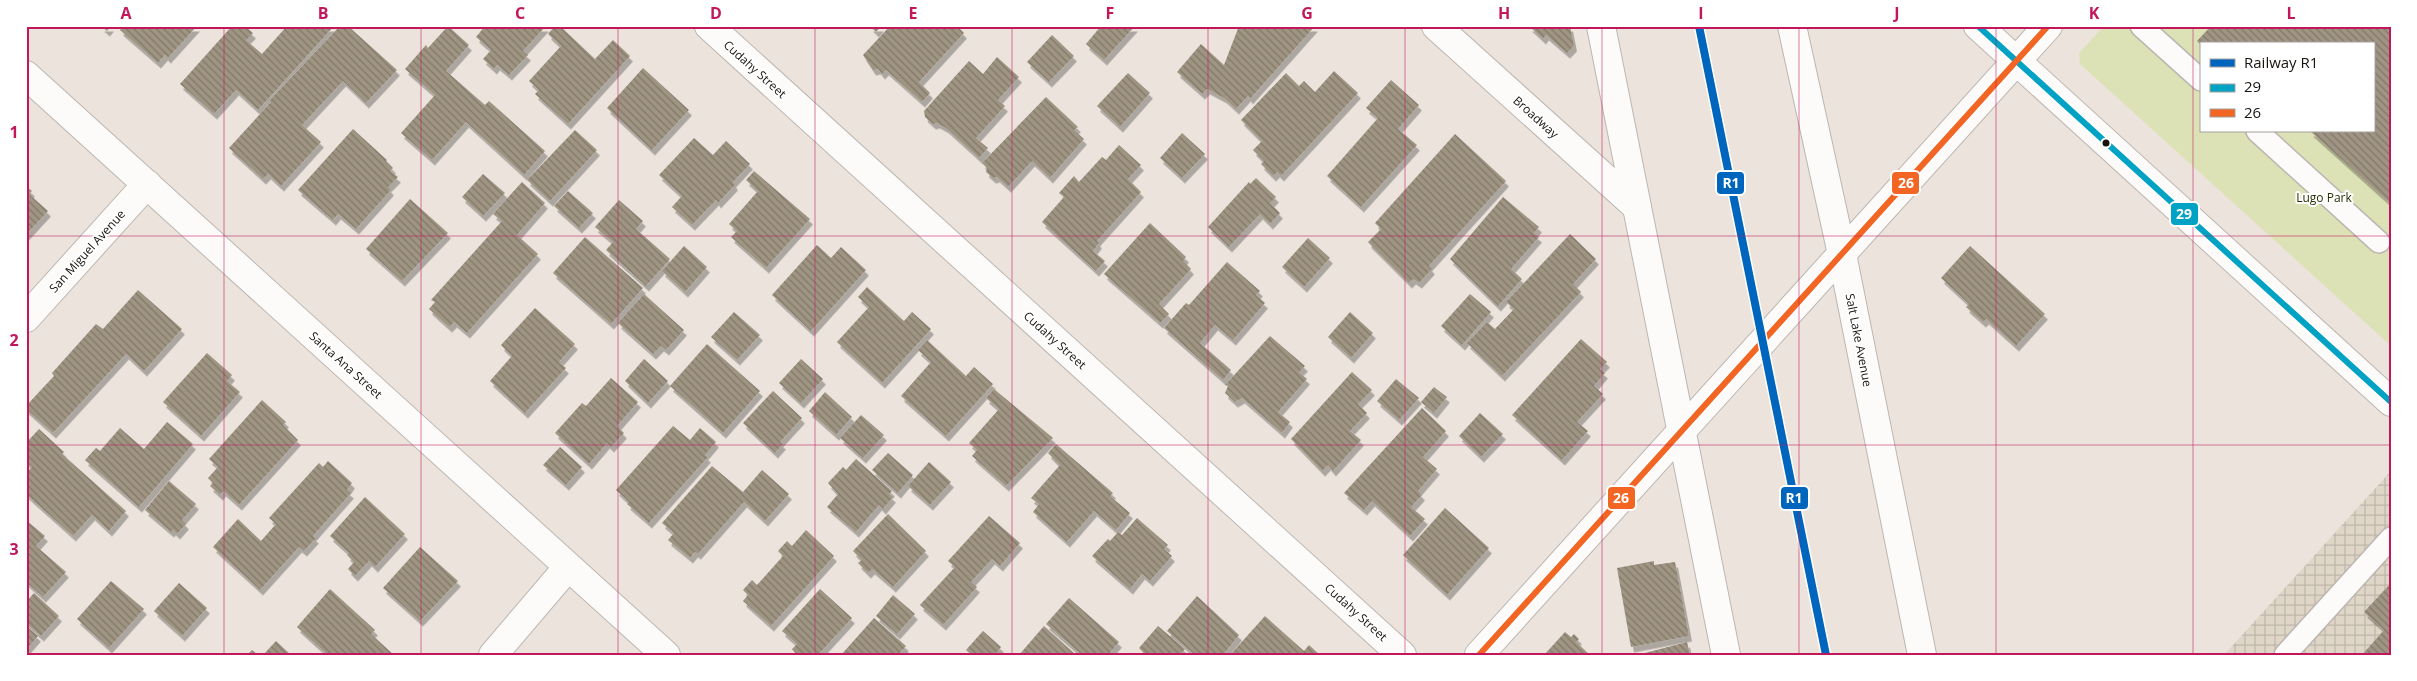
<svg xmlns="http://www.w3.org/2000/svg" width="2417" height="681" font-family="'Open Sans',sans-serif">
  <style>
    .industrial { fill: url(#industrial-grid) }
    .green { fill: #dde2b6; fill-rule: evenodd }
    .building { fill: url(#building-back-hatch); filter: url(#shadow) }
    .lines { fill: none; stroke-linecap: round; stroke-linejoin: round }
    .service-casing { stroke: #bcb6b1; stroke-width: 24 }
    .minor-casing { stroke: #bcb6b1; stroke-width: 30 }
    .tertiary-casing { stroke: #bcb6b1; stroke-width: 30 }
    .service { stroke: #fcfbfa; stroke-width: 21 }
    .minor { stroke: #fcfbfa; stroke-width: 28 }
    .tertiary { stroke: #fcfbfa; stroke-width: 28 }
    .bus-1-casing { stroke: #fff; stroke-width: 10 }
    .bus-2-casing { stroke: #fff; stroke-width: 10 }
    .bus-1 { stroke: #01a2c4; stroke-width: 6 }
    .bus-2 { stroke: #f26522; stroke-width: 6 }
    .rail-1-casing { stroke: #fff; stroke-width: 11 }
    .rail-1 { stroke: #0065bd; stroke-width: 8 }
    .grid { fill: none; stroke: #c2185b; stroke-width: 1; stroke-opacity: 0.55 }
    .bus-dot { fill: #18140f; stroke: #fff; stroke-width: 2 }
    .labels { text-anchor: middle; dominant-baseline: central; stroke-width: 4; stroke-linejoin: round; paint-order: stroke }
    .street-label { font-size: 12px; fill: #18140f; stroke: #fff }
    .park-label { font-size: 12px; fill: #282e04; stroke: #fff }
    .line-badge { stroke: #fff; stroke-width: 2 }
    .badge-label { font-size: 14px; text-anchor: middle; font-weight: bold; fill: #fff }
    .neatline { fill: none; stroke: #c2185b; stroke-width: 2 }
    .grid-label { font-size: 16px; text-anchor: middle; font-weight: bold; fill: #c2185b }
  </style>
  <defs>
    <pattern id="industrial-grid" width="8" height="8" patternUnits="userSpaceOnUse" patternTransform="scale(1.25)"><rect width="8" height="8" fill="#e0d6c8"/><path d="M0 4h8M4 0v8" fill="none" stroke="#bfb7ab"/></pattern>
    <pattern id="building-back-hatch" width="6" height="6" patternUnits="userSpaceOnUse" patternTransform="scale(1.25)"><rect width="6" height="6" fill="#a09583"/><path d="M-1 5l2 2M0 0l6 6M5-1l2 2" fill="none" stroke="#81786a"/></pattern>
    <filter id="shadow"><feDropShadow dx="3" dy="5.5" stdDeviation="0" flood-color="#0004"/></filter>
  </defs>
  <rect width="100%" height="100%" fill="#ebe3dc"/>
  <path class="industrial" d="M 2391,471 L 2391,655 L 2224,655 Z"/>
  <path class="green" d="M 2104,26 L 2391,26 L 2391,346 L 2080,64 L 2079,53 ZM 2201,44 L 2373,44 L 2373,131 L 2201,131 Z"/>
  <path class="building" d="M 101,26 L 111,26 L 107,31 Z
    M 124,26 L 197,26 L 168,58 L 165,55 L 158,63 L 120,30 Z
    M 232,26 L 245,26 L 253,33 L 246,40 L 262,54 L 287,26 L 334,26 L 258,110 L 236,90 L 214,114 L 180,84 Z
    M 340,26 L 348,26 L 397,70 L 366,103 L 343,81 L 302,125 L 321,142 L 281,186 L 268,174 L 263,179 L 229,148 L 271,102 L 269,101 Z
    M 448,26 L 469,45 L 446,71 L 485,105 L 489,101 L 545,151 L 524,175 L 466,122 L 432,160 L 401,133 L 435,95 L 405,69 L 426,45 L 428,48 Z
    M 485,26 L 489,29 L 491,26 L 546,26 L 523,51 L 528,55 L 509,75 L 497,65 L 494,69 L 483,59 L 491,50 L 476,37 Z
    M 555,26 L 560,26 L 595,59 L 613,40 L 630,56 L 568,124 L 535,94 L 539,90 L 529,81 L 561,46 L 548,34 Z
    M 870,26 L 881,26 L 876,32 Z
    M 890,26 L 957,26 L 964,33 L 919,82 L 930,93 L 922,102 L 886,70 L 882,74 L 878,69 L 873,70 L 863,55 Z
    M 1101,26 L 1135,26 L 1104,60 L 1086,44 Z
    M 1239,26 L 1315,26 L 1250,99 L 1248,96 L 1236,109 L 1224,98 L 1207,89 L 1202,94 L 1177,72 L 1201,44 L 1224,65 Z
    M 1529,26 L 1570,26 L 1574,46 L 1567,53 L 1546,35 L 1543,39 Z
    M 2211,26 L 2391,26 L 2391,204 L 2310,131 L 2373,131 L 2373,44 L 2200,44 L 2197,41 Z
    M 1052,35 L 1074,56 L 1049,82 L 1027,62 Z
    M 997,57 L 1019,77 L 998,100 L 1005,106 L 976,138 L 988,148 L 979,158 L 946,128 L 937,123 L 933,124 L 925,117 L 924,111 L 969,61 L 983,74 Z
    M 643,68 L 689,110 L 652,150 L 607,108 Z
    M 1334,71 L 1358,93 L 1281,176 L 1277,172 L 1273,176 L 1261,164 L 1264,161 L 1253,150 L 1262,141 L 1241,120 L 1286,73 L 1299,86 L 1304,81 L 1315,92 Z
    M 1128,73 L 1150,93 L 1120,127 L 1097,106 Z
    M 1391,80 L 1419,105 L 1398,129 L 1417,145 L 1361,207 L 1327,176 L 1378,118 L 1366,108 Z
    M 1046,97 L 1078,127 L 1074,130 L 1084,139 L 1050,178 L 1032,161 L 1008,187 L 997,177 L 993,178 L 986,172 L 987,168 L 982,163 Z
    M 353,129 L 387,160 L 386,161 L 393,168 L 390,171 L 398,177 L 388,187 L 391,190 L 356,229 L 338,214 L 333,220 L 298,190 Z
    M 575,130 L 597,150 L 550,201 L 527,180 Z
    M 1182,133 L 1205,154 L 1182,178 L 1160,158 Z
    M 1455,134 L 1506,181 L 1429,266 L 1432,269 L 1419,283 L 1413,279 L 1409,283 L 1368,242 L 1381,229 L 1375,223 Z
    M 694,138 L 713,155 L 726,141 L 750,164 L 733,182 L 735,185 L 718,203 L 716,200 L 692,225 L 672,207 L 682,196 L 659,175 Z
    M 1119,145 L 1141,165 L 1128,179 L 1141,192 L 1097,241 L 1099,243 L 1093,251 L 1105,261 L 1096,271 L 1042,222 L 1064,197 L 1059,193 L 1074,176 L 1079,182 L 1102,157 L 1106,160 Z
    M 754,171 L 810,219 L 766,268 L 731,237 L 737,231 L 729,224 L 758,191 L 746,180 Z
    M 483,174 L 505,193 L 483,216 L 462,197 Z
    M 1256,178 L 1276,197 L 1270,203 L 1280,213 L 1270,224 L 1260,214 L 1229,247 L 1208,227 L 1249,182 L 1250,184 Z
    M 522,182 L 545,203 L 517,235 L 538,254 L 467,333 L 454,322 L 449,327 L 429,309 L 435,302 L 431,300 L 502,221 L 493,214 Z
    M 26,186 L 32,191 L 29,194 L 48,211 L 26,235 Z
    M 568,191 L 593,213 L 579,228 L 554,206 Z
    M 1503,197 L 1539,227 L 1534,233 L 1539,237 L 1511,269 L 1522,279 L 1498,306 L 1450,259 Z
    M 410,199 L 448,233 L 402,281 L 366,249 Z
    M 619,200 L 643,221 L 636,229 L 670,259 L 646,286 L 606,250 L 613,242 L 595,227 Z
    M 1150,223 L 1186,257 L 1183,261 L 1191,269 L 1159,304 L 1169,314 L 1160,323 L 1104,274 Z
    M 1570,234 L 1596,259 L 1573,284 L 1581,292 L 1502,376 L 1467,343 L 1487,322 L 1495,329 L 1514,309 L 1506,302 Z
    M 585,237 L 643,288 L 611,324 L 553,273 Z
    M 1308,238 L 1330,258 L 1304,287 L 1282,267 Z
    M 817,245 L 831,258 L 841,247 L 866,270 L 811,331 L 772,295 Z
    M 684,246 L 707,267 L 685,292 L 662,271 Z
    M 1970,246 L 2045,314 L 2016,346 L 1986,319 L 1983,322 L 1966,307 L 1969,304 L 1941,278 Z
    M 1227,262 L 1260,291 L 1256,295 L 1265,303 L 1233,340 L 1215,325 L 1200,343 L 1231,370 L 1223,380 L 1164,328 L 1186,303 L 1189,305 Z
    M 867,287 L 904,321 L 912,312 L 931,329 L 882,383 L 837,342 L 869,307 L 858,297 Z
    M 138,290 L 182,329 L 144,371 L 126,354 L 53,433 L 26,409 L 26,406 L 54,376 L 52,373 L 96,324 L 103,329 Z
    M 644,294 L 684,330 L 666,350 L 661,346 L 653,354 L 618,323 Z
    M 1470,294 L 1491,312 L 1462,345 L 1441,326 Z
    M 535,308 L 575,344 L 559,362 L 566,368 L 525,413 L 490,381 L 512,356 L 501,345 Z
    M 734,312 L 760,335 L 737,360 L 711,337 Z
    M 1350,312 L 1373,333 L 1351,358 L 1328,337 Z
    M 1270,336 L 1305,366 L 1299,372 L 1307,379 L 1278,412 L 1290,422 L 1282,433 L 1242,398 L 1235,402 L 1225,393 L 1228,386 L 1225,385 Z
    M 1581,339 L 1607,362 L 1600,369 L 1605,373 L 1594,386 L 1603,394 L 1577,422 L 1588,431 L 1562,460 L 1512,415 Z
    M 927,340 L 966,376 L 974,367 L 993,384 L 946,436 L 901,396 L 931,362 L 918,350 Z
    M 707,344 L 760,391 L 723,433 L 670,386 Z
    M 207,353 L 232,375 L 227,381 L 240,392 L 201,436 L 163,402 Z
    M 644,359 L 668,381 L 648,403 L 625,381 Z
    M 801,359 L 823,379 L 801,403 L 779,383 Z
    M 1352,372 L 1372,390 L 1358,404 L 1367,413 L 1350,431 L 1361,440 L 1333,471 L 1328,465 L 1322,471 L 1291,439 Z
    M 611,378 L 638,402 L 617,426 L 624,433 L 611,447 L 607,443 L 589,464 L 555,433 L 582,403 L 586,406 Z
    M 1396,379 L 1419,398 L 1399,420 L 1377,401 Z
    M 1434,387 L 1447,397 L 1434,413 L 1421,402 Z
    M 994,389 L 1053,438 L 1006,486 L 972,456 L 977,450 L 969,443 L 999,409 L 986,398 Z
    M 773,391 L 802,418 L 780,442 L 783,444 L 775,453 L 743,423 Z
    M 825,392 L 852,417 L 836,435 L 809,411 Z
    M 262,400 L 286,422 L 283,425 L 298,440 L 239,505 L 223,491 L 220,495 L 210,486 L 213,483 L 208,478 L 218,467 L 209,459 Z
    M 1422,408 L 1446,431 L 1423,457 L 1437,469 L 1418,491 L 1422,495 L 1411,507 L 1425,519 L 1410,536 L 1372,501 L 1364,510 L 1344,493 Z
    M 1480,413 L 1503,434 L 1481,457 L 1459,436 Z
    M 861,415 L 884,435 L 863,458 L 840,438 Z
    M 167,422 L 193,444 L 139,507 L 85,460 L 96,448 L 100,451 L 120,428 L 144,449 Z
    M 673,426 L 690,440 L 700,428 L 716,442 L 705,455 L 708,457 L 649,523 L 627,504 L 629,502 L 616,490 Z
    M 39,429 L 64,452 L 62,454 L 126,511 L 109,531 L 92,515 L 73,536 L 26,494 L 26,473 L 32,467 L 26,462 L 26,443 Z
    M 1056,444 L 1113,493 L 1110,496 L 1130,513 L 1116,530 L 1094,511 L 1067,542 L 1033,512 L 1039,504 L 1031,498 L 1060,465 L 1048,453 Z
    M 560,447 L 582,467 L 566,485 L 543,465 Z
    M 888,453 L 913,475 L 898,493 L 872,470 Z
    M 856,459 L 892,491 L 889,494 L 893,497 L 883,509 L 879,505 L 856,532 L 827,507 L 838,494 L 828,483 L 843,467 L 846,470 Z
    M 328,461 L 352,483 L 347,490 L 351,493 L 313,536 L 316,538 L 304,551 L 299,547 L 260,590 L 213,547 L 238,519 L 261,541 L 276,524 L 269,518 L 319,463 L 323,467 Z
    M 929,462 L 951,482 L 930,505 L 908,486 Z
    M 712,466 L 743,492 L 762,470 L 789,494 L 765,521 L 744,502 L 698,554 L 695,552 L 690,558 L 668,540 L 674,533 L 662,523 Z
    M 169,481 L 196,504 L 182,520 L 186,524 L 177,534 L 173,530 L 171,532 L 145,510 Z
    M 365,497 L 405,534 L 375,567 L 369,561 L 355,576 L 348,569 L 354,562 L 347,555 L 349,553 L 330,536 Z
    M 1445,508 L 1489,548 L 1447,595 L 1403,555 Z
    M 888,514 L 926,551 L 893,587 L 872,569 L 868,573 L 858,563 L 862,560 L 853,551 Z
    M 989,516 L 1020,543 L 1000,566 L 992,559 L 971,582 L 977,587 L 943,625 L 920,605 L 955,567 L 948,561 Z
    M 1137,518 L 1168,545 L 1164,549 L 1172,556 L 1150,581 L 1142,574 L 1130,589 L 1092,556 L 1108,539 L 1110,541 L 1118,532 L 1122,535 Z
    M 26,520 L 45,536 L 36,546 L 66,572 L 43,597 L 26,582 Z
    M 806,530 L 834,556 L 771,626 L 743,601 L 748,595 L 743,590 L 752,580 L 757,585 L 783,556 L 778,551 L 787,541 L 792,546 Z
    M 420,547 L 458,581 L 420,621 L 383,588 Z
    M 1654,561 L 1654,565 L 1675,562 L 1689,636 L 1631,647 L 1617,568 Z
    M 111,581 L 144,609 L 109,648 L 77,619 Z
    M 179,583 L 207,608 L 182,636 L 154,611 Z
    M 2391,583 L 2391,655 L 2362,655 L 2384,630 L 2364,612 Z
    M 330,589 L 375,630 L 371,634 L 394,655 L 328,655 L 297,627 Z
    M 820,589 L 852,618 L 818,655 L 797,655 L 792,649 L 797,644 L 782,631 Z
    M 34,593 L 59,616 L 41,636 L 26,623 L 26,602 Z
    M 893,595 L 915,614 L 897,634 L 876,616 Z
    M 1197,596 L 1239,635 L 1223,655 L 1195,655 L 1167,631 Z
    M 1069,598 L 1119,642 L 1108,655 L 1082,655 L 1046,624 Z
    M 1265,616 L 1304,651 L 1309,645 L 1320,655 L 1230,655 Z
    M 874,618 L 906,646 L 898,655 L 841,655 Z
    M 26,626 L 38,636 L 26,650 Z
    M 1044,626 L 1076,655 L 1019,655 Z
    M 1158,626 L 1185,649 L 1180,655 L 1146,655 L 1139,648 Z
    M 983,631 L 1001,647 L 995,655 L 972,655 L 966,650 Z
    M 1565,632 L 1571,637 L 1574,634 L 1579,639 L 1576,642 L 1590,655 L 1544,655 Z
    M 276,641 L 291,655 L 263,655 Z
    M 1687,642 L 1690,655 L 1641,655 L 1641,654 Z
    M 252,650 L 258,655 L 247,655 Z"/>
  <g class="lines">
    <g class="service-casing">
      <path id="service" d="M 2141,26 L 2201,80
        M 2257,131 L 2379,242
        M 2285,655 L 2391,538"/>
    </g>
    <g class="minor-casing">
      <path id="minor" d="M 709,26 L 1402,655
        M 1436,26 L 1637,207
        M 1978,26 L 2391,402
        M 26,318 L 147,184
        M 493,655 L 568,567"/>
    </g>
    <g class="tertiary-casing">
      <path id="tertiary" d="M 1601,26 L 1726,655
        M 1792,26 L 1842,254 L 1922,655
        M 26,75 L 666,655
        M 1479,655 L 2048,26"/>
    </g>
    <use href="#service" class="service"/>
    <use href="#minor" class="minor"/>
    <use href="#tertiary" class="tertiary"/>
    <g class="bus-1-casing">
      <path id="bus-1" d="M 1978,26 L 2391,402"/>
    </g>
    <g class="bus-2-casing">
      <path id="bus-2" d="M 1479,655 L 2048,26"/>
    </g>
    <use href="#bus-1" class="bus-1"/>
    <use href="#bus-2" class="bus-2"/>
    <g class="rail-1-casing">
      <path id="rail-1" d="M 1699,26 L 1826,655"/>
    </g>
    <use href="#rail-1" class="rail-1"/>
  </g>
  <path class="grid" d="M 224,26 L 224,655M 421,26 L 421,655M 618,26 L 618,655M 815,26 L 815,655M 1012,26 L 1012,655M 1208,26 L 1208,655M 1405,26 L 1405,655M 1602,26 L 1602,655M 1799,26 L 1799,655M 1996,26 L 1996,655M 2193,26 L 2193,655M 26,236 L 2391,236M 26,445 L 2391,445"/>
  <circle class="bus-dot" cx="2106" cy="143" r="4.5"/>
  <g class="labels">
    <g class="street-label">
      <text transform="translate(755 69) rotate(42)">Cudahy Street</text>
      <text transform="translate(1536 117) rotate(42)">Broadway</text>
      <text transform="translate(87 251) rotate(-48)">San Miguel Avenue</text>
      <text transform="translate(1055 340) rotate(42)">Cudahy Street</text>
      <text transform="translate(1859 340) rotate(79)">Salt Lake Avenue</text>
      <text transform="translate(346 365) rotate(42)">Santa Ana Street</text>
      <text transform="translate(1356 612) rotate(42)">Cudahy Street</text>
    </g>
    <g class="park-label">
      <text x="2324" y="197">Lugo Park</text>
    </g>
  </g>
  <g class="line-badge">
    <rect x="1716" y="171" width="29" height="24" rx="5" fill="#0065bd"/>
    <rect x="1891" y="171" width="29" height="24" rx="5" fill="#f26522"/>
    <rect x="2170" y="202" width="29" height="24" rx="5" fill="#01a2c4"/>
    <rect x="1607" y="486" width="29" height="24" rx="5" fill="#f26522"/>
    <rect x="1780" y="486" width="29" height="24" rx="5" fill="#0065bd"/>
  </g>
  <g class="badge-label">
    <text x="1731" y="188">R1</text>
    <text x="1906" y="188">26</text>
    <text x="2184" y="219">29</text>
    <text x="1621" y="503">26</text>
    <text x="1794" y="503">R1</text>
  </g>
  <rect width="2417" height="681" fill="none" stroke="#ffffff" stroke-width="55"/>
  <rect x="2200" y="42" width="175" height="90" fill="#ffffff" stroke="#a3a19f"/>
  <rect x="2210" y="59" width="25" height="8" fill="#0065bd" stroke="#a3a19f"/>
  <text x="2244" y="68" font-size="15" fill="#18140f">Railway R1</text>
  <rect x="2210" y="84" width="25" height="8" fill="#01a2c4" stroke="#a3a19f"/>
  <text x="2244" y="92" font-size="15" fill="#18140f">29</text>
  <rect x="2210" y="109" width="25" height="8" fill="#f26522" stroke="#a3a19f"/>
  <text x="2244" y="118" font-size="15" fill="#18140f">26</text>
  <rect x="28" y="28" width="2362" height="626" class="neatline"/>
  <g class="grid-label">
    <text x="126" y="19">A</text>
    <text x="323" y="19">B</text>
    <text x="520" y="19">C</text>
    <text x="716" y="19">D</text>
    <text x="913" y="19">E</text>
    <text x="1110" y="19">F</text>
    <text x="1307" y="19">G</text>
    <text x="1504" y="19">H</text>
    <text x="1701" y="19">I</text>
    <text x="1897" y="19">J</text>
    <text x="2094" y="19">K</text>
    <text x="2291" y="19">L</text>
    <text x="14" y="138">1</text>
    <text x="14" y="346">2</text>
    <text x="14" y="555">3</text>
  </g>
</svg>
